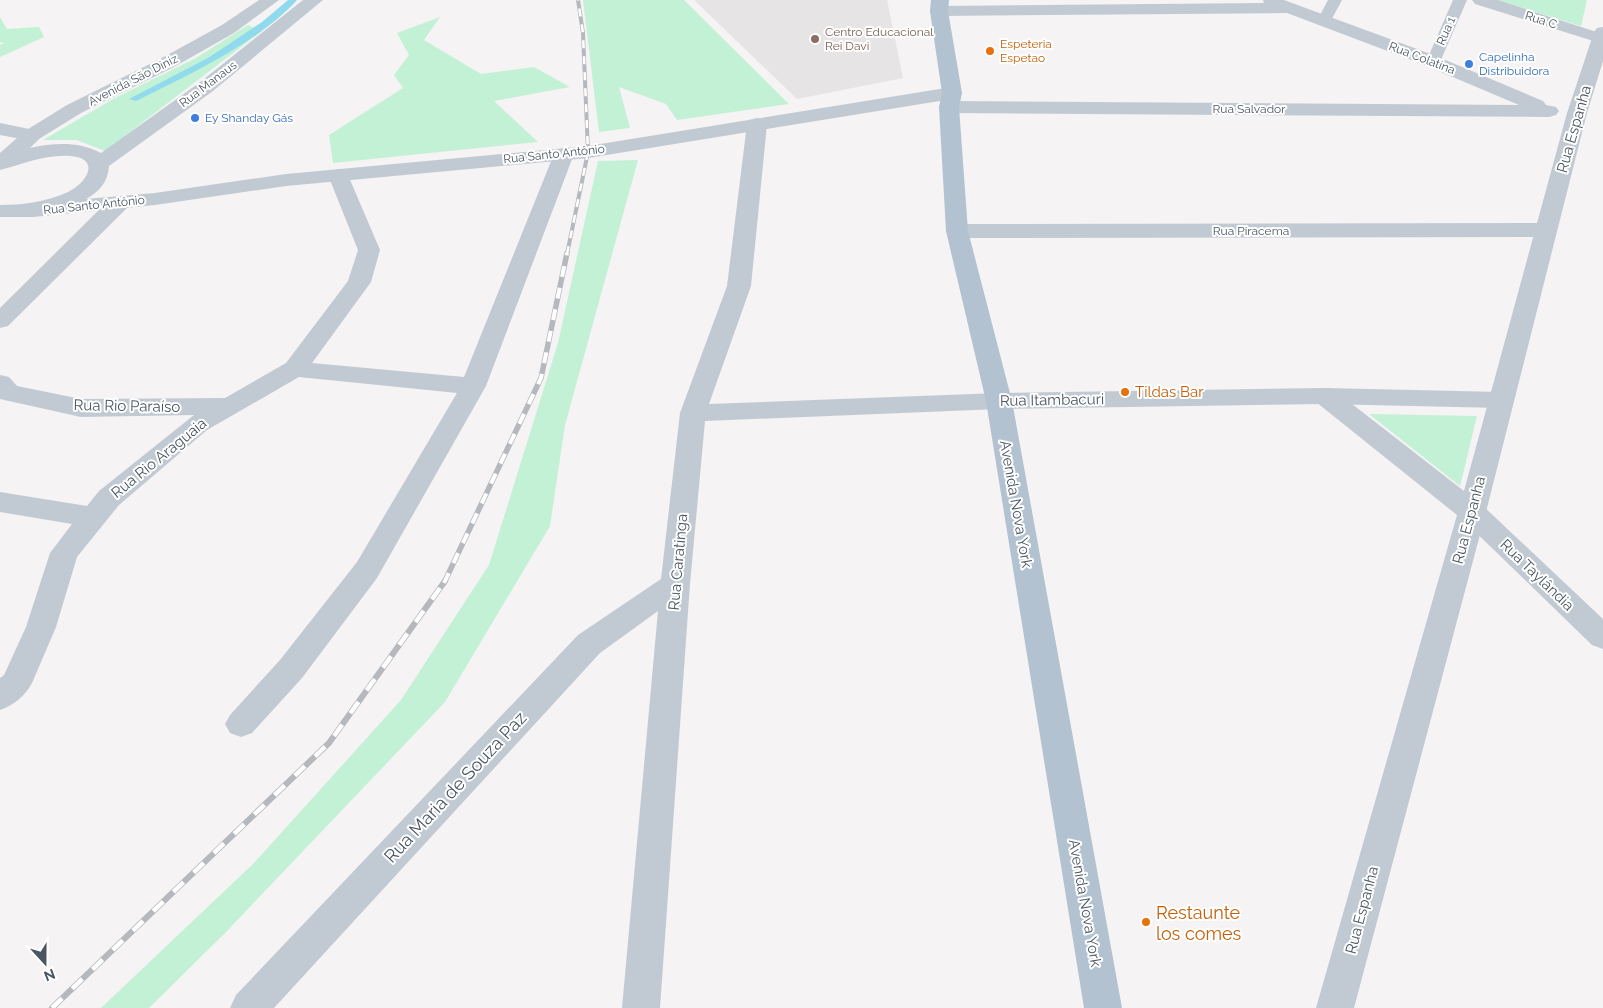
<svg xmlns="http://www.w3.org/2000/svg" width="1603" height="1008" font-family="Raleway,sans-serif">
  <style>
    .education { fill: #e6e4e5 }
    .green { fill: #c3f1d5 }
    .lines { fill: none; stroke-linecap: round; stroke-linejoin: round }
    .stream { fill: #90daee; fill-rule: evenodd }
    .service { fill: #c1cad2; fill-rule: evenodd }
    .minor { fill: #c1cad2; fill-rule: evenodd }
    .tertiary { fill: #c1cad2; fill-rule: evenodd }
    .primary { fill: #b3c2d1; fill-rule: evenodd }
    .rail-far2-casing { stroke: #b5b8bd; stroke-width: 4 }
    .rail-far1-casing { stroke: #b5b8bd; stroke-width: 5.5 }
    .rail-casing { stroke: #b5b8bd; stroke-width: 6 }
    .rail-far2 { stroke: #fff; stroke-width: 2.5; stroke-dasharray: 8; stroke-linecap: butt }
    .rail-far1 { stroke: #fff; stroke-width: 4; stroke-dasharray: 11; stroke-linecap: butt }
    .rail { stroke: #fff; stroke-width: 4.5; stroke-dasharray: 14; stroke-linecap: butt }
    .education-dot { fill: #8d6e63; stroke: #fff; stroke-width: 2 }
    .food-dot { fill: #e8710a; stroke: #fff; stroke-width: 2 }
    .shop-dot { fill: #3f7fe0; stroke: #fff; stroke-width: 2 }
    .labels { text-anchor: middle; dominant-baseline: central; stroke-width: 4; stroke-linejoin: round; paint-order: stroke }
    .far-street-label { font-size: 12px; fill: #4a5661; stroke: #fff }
    .far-education-label { font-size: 12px; fill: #785e54; stroke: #fff; text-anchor: start }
    .far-food-label { font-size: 12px; fill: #c56008; stroke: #fff; text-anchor: start }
    .far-shop-label { font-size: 12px; fill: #366cbe; stroke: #fff; text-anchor: start }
    .street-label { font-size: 15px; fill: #4a5661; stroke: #fff }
    .food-label { font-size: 15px; fill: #c56008; stroke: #fff; text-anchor: start }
    .near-street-label { font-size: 18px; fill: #4a5661; stroke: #fff }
    .near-food-label { font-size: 18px; fill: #c56008; stroke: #fff; text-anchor: start }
  </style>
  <rect width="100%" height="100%" fill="#f5f3f3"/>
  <path class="education" d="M 694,0 L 887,0 L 903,78 L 797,99 Z"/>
  <path class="green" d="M 583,0 L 684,0 L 789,104 L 677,120 L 666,104 L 619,87 L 630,128 L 599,132 Z
    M 1498,0 L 1587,0 L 1581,26 Z
    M 0,17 L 7,29 L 39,27 L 44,37 L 0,57 L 0,45 L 4,43 L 0,42 Z
    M 440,17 L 424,40 L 481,74 L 534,67 L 570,87 L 494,101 L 538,142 L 333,163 L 329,135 L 403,88 L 394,75 L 409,55 L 397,33 Z
    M 248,25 L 262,31 L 105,151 L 77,140 L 43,140 L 113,99 L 196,58 Z
    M 638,160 L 565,425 L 550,526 L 445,702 L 226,932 L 149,1008 L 101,1008 L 254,863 L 401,700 L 489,565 L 558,343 L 598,161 Z
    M 1369,414 L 1477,416 L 1460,486 Z"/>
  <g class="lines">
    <path class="stream" d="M 288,0 L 297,0 C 258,43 188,75 136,101 L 129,99 L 208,58 L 262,22 Z"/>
    <path class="service" d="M 1328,0 L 1342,0 L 1329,24 L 1319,24 L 1317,21 Z
      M 1453,0 L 1467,0 L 1440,62 L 1438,65 L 1428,65 L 1426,62 Z"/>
    <path class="minor" d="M 1263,0 L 1284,0 L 1436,56 L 1543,101 L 1546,105 L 1556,107 L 1559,111 L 1556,115 L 1549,117 L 949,113 L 942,111 L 939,107 L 942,103 L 949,101 L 1519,105 L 1422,64 L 1287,13 L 939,16 L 933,15 L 930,11 L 933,7 L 939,6 L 1264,3 Z
      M 1472,0 L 1498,0 L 1603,34 L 1603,44 L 1475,4 Z
      M 757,118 L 764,120 L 767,124 L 751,286 L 709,404 L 999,393 L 1325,388 L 1501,392 L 1510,394 L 1514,400 L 1510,406 L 1501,408 L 1325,404 L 999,409 L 705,421 L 690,584 L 660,1008 L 622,1008 L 658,611 L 600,653 L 274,1008 L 230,1008 L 236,995 L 578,635 L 661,579 L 680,413 L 727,286 L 747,124 L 750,120 Z
      M 0,123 L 39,131 L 42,135 L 39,139 L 32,141 L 0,135 Z
      M 564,148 L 571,150 L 574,154 L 486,386 L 377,578 L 302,678 L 252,733 L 241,737 L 230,733 L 225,724 L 230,715 L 280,660 L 357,562 L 457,393 L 299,377 L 207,430 L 119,505 L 77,557 L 56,627 L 32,683 C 25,696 14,705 0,710 L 0,678 L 4,675 L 26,627 L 50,553 L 72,524 L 0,512 L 0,492 L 87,506 L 99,491 L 194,415 L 81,417 L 0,399 L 0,375 L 9,377 L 17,386 L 81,399 L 225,398 L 286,363 L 348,281 L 358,250 L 328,175 L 331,171 L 338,169 L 345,171 L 348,175 L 380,250 L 371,282 L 312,363 L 464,377 L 554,154 L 557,150 Z
      M 119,197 L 127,198 L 130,203 L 127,208 L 8,326 L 0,328 L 0,308 L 111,198 Z
      M 1546,223 L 1554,225 L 1557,230 L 1554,235 L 1546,237 L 957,238 L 949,236 L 946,231 L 949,226 L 957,224 Z
      M 1472,502 L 1482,505 L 1603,619 L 1603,649 L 1592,645 L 1462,519 L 1458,512 L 1462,505 Z"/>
    <path class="tertiary" d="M 259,0 L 279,0 L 234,33 L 174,67 L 81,113 L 39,139 L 30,148 C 54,143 78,141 101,153 L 199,83 L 303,0 L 323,0 L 213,91 L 109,166 C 108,182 100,191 86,199 L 155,193 L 286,174 L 588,146 L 952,87 L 959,89 L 962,93 L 959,97 L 952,99 L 588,158 L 286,186 L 155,205 L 33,217 L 0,217 L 0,205 C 23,205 46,202 68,192 C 86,184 102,159 71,156 C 45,154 24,164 0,170 L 0,153 L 25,131 L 67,105 L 160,59 L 222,25 Z
      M 1603,27 L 1603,61 L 1587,113 L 1486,512 L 1354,1008 L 1316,1008 L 1457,515 L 1316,402 L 1312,396 L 1316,390 L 1325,388 L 1334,390 L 1464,491 L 1567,113 L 1594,32 L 1597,28 Z"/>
    <path class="primary" d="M 931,0 L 949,0 L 948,11 L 962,93 L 959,107 L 968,231 L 1012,401 L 1122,1008 L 1084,1008 L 986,401 L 946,231 L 939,107 L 942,93 L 930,11 Z"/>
    <g class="rail-far2-casing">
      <path id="rail-far2" d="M 567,254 L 588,152 L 583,33 L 578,0"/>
    </g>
    <g class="rail-far1-casing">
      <path id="rail-far1" d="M 444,583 L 541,378 L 567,253"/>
    </g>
    <g class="rail-casing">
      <path id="rail" d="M 52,1008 L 329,743 L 445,581"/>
    </g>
    <use href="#rail-far2" class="rail-far2"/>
    <use href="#rail-far1" class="rail-far1"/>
    <use href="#rail" class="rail"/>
  </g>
  <circle class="education-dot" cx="815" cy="39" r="5"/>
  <g class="food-dot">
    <circle cx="990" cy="51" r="5"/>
    <circle cx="1125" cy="392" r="5"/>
    <circle cx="1146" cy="922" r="5"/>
  </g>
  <g class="shop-dot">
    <circle cx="1469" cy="64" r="5"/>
    <circle cx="195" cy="118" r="5"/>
  </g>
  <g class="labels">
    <g class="far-street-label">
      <text transform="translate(1541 20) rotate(18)">Rua C</text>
      <text transform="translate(1446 31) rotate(-66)">Rua 1</text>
      <text transform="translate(1422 58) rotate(21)">Rua Colatina</text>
      <text transform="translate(133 80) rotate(-27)">Avenida São Diniz</text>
      <text transform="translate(208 84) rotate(-37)">Rua Manaus</text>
      <text x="1249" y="109">Rua Salvador</text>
      <text transform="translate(554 154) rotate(-6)">Rua Santo Antônio</text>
      <text transform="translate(94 205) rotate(-6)">Rua Santo Antônio</text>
      <text x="1251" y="231">Rua Piracema</text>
    </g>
    <g class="far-education-label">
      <text x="825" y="32">Centro Educacional<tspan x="825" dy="14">Rei Davi</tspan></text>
    </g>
    <g class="far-food-label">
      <text x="1000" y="44">Espeteria<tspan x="1000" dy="14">Espetao</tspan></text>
    </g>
    <g class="far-shop-label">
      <text x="1479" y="57">Capelinha<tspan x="1479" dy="14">Distribuidora</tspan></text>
      <text x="205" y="118">Ey Shanday Gás</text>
    </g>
    <g class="street-label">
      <text transform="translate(1574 129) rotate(-74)">Rua Espanha</text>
      <text transform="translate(1052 400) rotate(-1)">Rua Itambacuri</text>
      <text transform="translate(127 406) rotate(1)">Rua Rio Paraíso</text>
      <text transform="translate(159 458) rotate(-39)">Rua Rio Araguaia</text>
      <text transform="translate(1016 504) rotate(80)">Avenida Nova York</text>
      <text transform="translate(1469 520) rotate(-75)">Rua Espanha</text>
      <text transform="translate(678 562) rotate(-85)">Rua Caratinga</text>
      <text transform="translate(1537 575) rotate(44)">Rua Taylândia</text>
      <text transform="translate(1085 903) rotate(80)">Avenida Nova York</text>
      <text transform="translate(1362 910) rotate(-75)">Rua Espanha</text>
    </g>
    <g class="food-label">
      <text x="1135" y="392">Tildas Bar</text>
    </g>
    <g class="near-street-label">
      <text transform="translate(455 787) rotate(-47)">Rua Maria de Souza Paz</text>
    </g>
    <g class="near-food-label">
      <text x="1156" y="912">Restaunte<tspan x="1156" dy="21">los comes</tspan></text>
    </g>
  </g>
  <g transform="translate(45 963) rotate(159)" stroke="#ffffff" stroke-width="4" paint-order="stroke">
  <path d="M0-4L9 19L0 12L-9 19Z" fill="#4a5661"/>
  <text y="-8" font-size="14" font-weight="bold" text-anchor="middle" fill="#4a5661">N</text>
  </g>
</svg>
